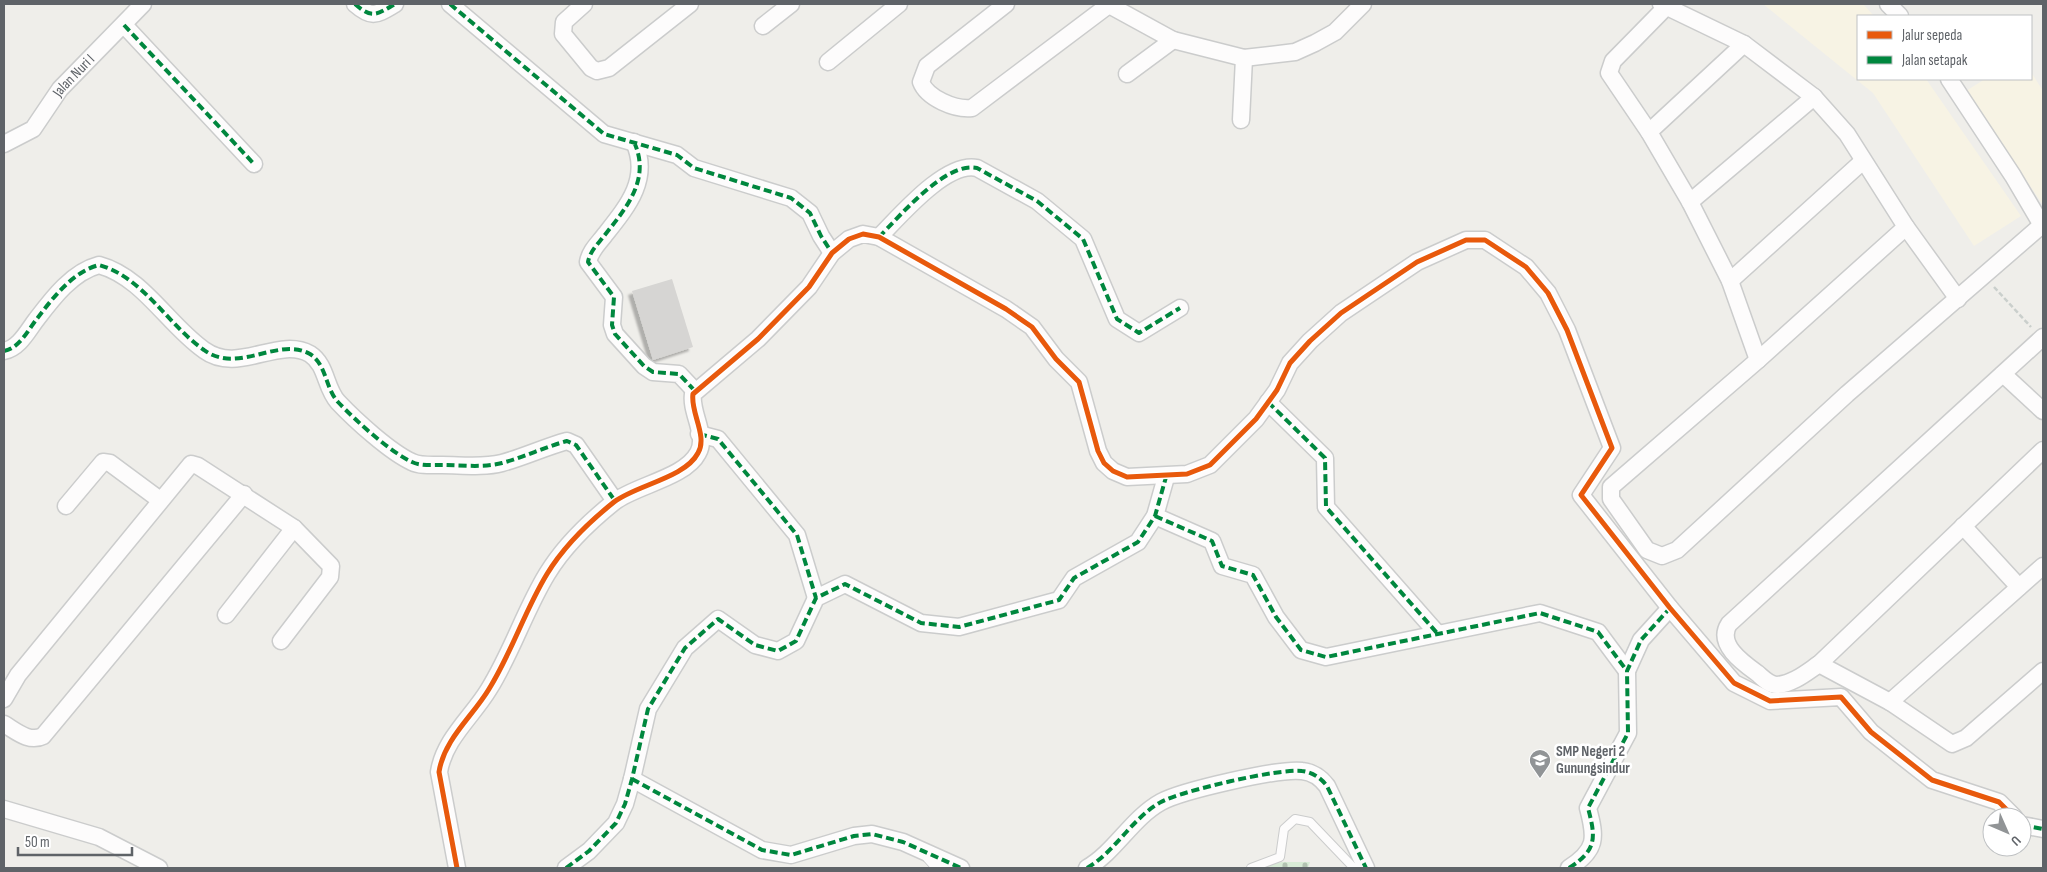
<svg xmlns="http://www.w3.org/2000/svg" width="2047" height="872" font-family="'Sofia Sans Condensed',sans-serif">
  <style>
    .commercial { fill: #f7f3e4 }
    .cemetery { fill: url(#cemetery-stones) }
    .building { fill: #d6d5d3; filter: url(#shadow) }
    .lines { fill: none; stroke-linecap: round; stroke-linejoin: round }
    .service-casing { stroke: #cbcccc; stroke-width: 10 }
    .minor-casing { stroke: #cbcccc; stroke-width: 19 }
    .path { stroke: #cacfcc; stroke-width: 2.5; stroke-dasharray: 5 2.5; stroke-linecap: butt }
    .service { stroke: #fdfcfc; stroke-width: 8 }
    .minor { stroke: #fdfcfc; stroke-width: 16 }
    .quiet { stroke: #00873e; stroke-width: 4; stroke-dasharray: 8 4; stroke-linecap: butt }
    .cycleway-casing { stroke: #fff; stroke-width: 8 }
    .cycleway { stroke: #e8590c; stroke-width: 5 }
    .labels { text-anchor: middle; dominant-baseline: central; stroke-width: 5; stroke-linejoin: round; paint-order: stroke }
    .street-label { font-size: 15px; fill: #5f6368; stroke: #fff }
    .poi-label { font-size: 15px; font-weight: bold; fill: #5f6368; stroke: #fff; text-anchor: start }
  </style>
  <defs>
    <pattern id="cemetery-stones" width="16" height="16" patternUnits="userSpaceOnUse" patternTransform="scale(1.25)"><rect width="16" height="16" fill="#d8ebd6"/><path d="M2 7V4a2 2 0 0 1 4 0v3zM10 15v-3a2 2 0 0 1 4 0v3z" fill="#b2c2b1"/></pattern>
    <filter id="shadow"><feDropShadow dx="-4" dy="4" stdDeviation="1" flood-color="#0004"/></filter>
  </defs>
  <rect width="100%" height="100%" fill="#efeeea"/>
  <path class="commercial" d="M 1763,4 L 1863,4 L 1874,16 L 1858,16 L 1858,79 L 1926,79 L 2021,216 L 1974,246 L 1873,93 Z
    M 2031,72 L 2043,91 L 2043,205 L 1966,91 L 1985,79 L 2031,79 Z"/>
  <path class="cemetery" d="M 1282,862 L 1310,862 L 1308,868 L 1258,868 Z"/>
  <path class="building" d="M 672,279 L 693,347 L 653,360 L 632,291 Z"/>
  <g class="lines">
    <g class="service-casing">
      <path id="service" d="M 927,858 L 936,868
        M 1251,868 L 1280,857 L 1284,829 L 1295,819 L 1310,822 L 1354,868"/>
    </g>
    <g class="minor-casing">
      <g id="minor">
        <path d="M 355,4 C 372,19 376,15 395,4"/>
        <path d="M 450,4 L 604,134 L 677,155 L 694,168 L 791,198 L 810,213 L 821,236 L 832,253"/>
        <path d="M 584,4 L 564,22 L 563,34 L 591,68 L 597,71 L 609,68 L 690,4"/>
        <path d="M 1006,4 L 927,66 L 921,82 C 927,98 955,110 972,108 L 1110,4"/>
        <path d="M 1661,4 L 1744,44 L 1814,97 L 1847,134 L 1906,227 L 1958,299"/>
        <path d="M 1888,4 L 1900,16"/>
        <path d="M 1109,5 L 1173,40 L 1244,58 L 1295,52 L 1315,43 L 1335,32 L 1363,4"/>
        <path d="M 1667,6 L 1613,61 L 1609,73 L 1649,132 L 1690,202 L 1730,281 L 1758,360"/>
        <path d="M 124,25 L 254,164"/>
        <path d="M 763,26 L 791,4"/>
        <path d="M 828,62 L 899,4"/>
        <path d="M 1127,74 L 1173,40"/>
        <path d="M 1949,79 L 2013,176 L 2043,227"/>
        <path d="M 1241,120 L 1244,58"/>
        <path d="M 1649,132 L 1744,44"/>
        <path d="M 634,142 C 651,179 627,207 604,236 C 598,244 590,251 588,262 L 614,297 L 612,325 L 615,334 L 644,366 L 653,372 L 679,374 L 695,391"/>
        <path id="s1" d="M 4,144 L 33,129 L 60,89 L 143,4"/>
        <path d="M 1690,202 L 1814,97"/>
        <path d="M 1906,227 L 1758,360 L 1611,487 L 1611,499 L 1647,550 L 1662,556 L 1677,550 L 1847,394 L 2042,225"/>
        <path d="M 879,237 C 900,216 946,161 977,168 L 1037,201 L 1083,239 L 1117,319 L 1139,333 L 1180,308"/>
        <path d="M 1730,281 L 1863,161"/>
        <path d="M 2043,337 L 1729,624 C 1716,644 1743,663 1757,673 C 1763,678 1769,685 1777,685 C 1793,684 1807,672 1819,664 L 2043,450"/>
        <path d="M 4,351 C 19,348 27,332 36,320 C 52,299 72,272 99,265 C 143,277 168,325 204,350 C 238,375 278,336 310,354 C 327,365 325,388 338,402 C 355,420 390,452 412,462 C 420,466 432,465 442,465 C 461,465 483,468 502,463 C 524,457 545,447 567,441 L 576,445 L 615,501"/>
        <path d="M 2003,374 L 2043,411"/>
        <path d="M 1268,402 L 1325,458 L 1326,507 L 1437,633"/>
        <path d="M 699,434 L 718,439 L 797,535 L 816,598"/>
        <path d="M 66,506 L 103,462 L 110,463 L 160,500"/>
        <path d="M 1155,516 L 1212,541 L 1222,566 L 1253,575 L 1276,617 L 1301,650 L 1326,657 L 1540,613 L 1598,632 L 1627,671"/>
        <path d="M 1963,526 L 2019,587"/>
        <path d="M 226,615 L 294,528"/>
        <path d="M 1819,664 L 1890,702 L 1952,744 L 1966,738 L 2043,671"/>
        <path d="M 4,699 L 18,675 L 191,464 L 198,466 L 294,528 L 331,566 L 330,577 L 281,641"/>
        <path d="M 1890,702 L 2043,566"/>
        <path d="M 4,724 C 16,731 29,743 43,736 L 244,494"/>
        <path d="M 632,779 L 762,850 L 791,855 L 854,836 L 872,834 L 903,842 L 961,868"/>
        <path d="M 4,809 L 99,837 L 159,868"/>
        <path d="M 2022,825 L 2043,829"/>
        <path d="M 457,868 L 439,772 C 444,739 473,716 489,689 C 512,652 525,610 547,574 C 564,546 589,522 614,502 C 636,485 685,478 698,453 C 708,436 690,412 693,394 L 758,339 L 809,287 L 832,253 L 849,239 L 863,234 L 879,237 L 1006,309 L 1032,327 L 1056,359 L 1079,382 L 1098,451 L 1104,463 L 1113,471 L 1127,477 L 1187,474 L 1210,465 L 1256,419 L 1277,390 L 1290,363 L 1310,341 L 1341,313 L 1417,262 L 1466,240 L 1485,240 L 1526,267 L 1548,293 L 1567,330 L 1612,448 L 1581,495 L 1670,608 L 1734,683 L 1770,701 L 1841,697 L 1871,732 L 1932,780 L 1999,802 L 2014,817"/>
        <path d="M 566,868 L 589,851 L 616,823 L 625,804 L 632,779 L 648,709 L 685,648 L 718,619 L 755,645 L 778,651 L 796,641 L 816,598 L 845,584 L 921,623 L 959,627 L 1059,600 L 1074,578 L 1138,542 L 1155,516 L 1166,477"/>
        <path d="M 1087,868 C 1115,852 1132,818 1161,802 C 1181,791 1279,768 1302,771 C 1312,772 1321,778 1327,786 L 1366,868"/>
        <path d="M 1569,868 C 1597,850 1596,838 1588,808 L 1628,733 L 1627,671 L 1641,640 L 1670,608"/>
      </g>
    </g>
    <path class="path" d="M 1994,287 L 2031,327"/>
    <use href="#service" class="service"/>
    <use href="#minor" class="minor"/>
    <path class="quiet" d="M 355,4 C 372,19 376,15 395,4
      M 450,4 L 604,134 L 677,155 L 694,168 L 791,198 L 810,213 L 821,236 L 832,253
      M 124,25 L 254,164
      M 634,142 C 651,179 627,207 604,236 C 598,244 590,251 588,262 L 614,297 L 612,325 L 615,334 L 644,366 L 653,372 L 679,374 L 695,391
      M 879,237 C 900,216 946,161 977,168 L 1037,201 L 1083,239 L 1117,319 L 1139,333 L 1180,308
      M 4,351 C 19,348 27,332 36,320 C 52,299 72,272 99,265 C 143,277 168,325 204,350 C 238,375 278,336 310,354 C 327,365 325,388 338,402 C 355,420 390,452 412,462 C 420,466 432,465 442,465 C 461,465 483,468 502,463 C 524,457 545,447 567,441 L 576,445 L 615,501
      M 1268,402 L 1325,458 L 1326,507 L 1437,633
      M 699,434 L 718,439 L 797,535 L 816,598
      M 1155,516 L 1212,541 L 1222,566 L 1253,575 L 1276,617 L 1301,650 L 1326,657 L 1540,613 L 1598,632 L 1627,671
      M 632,779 L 762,850 L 791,855 L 854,836 L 872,834 L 903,842 L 961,868
      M 2022,825 L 2043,829
      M 566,868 L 589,851 L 616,823 L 625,804 L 632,779 L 648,709 L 685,648 L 718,619 L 755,645 L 778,651 L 796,641 L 816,598 L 845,584 L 921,623 L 959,627 L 1059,600 L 1074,578 L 1138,542 L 1155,516 L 1166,477
      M 1087,868 C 1115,852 1132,818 1161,802 C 1181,791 1279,768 1302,771 C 1312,772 1321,778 1327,786 L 1366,868
      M 1569,868 C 1597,850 1596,838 1588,808 L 1628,733 L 1627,671 L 1641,640 L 1670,608"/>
    <g class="cycleway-casing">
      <path id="cycleway" d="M 457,868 L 439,772 C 444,739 473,716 489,689 C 512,652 525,610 547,574 C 564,546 589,522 614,502 C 636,485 685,478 698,453 C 708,436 690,412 693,394 L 758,339 L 809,287 L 832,253 L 849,239 L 863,234 L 879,237 L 1006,309 L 1032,327 L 1056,359 L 1079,382 L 1098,451 L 1104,463 L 1113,471 L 1127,477 L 1187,474 L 1210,465 L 1256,419 L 1277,390 L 1290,363 L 1310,341 L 1341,313 L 1417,262 L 1466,240 L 1485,240 L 1526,267 L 1548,293 L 1567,330 L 1612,448 L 1581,495 L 1670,608 L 1734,683 L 1770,701 L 1841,697 L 1871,732 L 1932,780 L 1999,802 L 2014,817"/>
    </g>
    <use href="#cycleway" class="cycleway"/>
  </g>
  <defs>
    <g id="school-pin" transform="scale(1.125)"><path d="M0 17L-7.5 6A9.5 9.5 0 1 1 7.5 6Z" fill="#919496" stroke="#fff"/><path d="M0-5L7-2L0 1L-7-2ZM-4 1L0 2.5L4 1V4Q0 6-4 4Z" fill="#fff"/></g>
  </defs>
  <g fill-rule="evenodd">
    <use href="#school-pin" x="1540" y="760"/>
  </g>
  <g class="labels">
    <g class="street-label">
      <text stroke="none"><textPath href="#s1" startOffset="100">Jalan Nuri I</textPath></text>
    </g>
    <g class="poi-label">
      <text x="1556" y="751">SMP Negeri 2<tspan x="1556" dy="17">Gunungsindur</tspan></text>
    </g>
  </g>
  <rect width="2047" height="872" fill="none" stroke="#5f6368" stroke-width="10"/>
  <rect x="1857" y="15" width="175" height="65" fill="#ffffff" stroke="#bfc1c3"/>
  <rect x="1867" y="31" width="25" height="8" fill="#e8590c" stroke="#bfc1c3"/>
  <text x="1902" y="40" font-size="15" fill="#5f6368">Jalur sepeda</text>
  <rect x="1867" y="56" width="25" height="8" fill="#00873e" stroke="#bfc1c3"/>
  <text x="1902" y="65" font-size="15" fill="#5f6368">Jalan setapak</text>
  <g transform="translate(2007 832) rotate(135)"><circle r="24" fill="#ffffff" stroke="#bfc1c3"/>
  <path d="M0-4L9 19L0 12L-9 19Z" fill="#919496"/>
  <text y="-8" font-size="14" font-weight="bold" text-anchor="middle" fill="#5f6368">U</text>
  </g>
  <path d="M18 847v8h114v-8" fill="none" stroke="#5f6368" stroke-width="2.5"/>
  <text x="25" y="847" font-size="15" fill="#5f6368" stroke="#ffffff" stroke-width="4" paint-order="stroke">50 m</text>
</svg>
